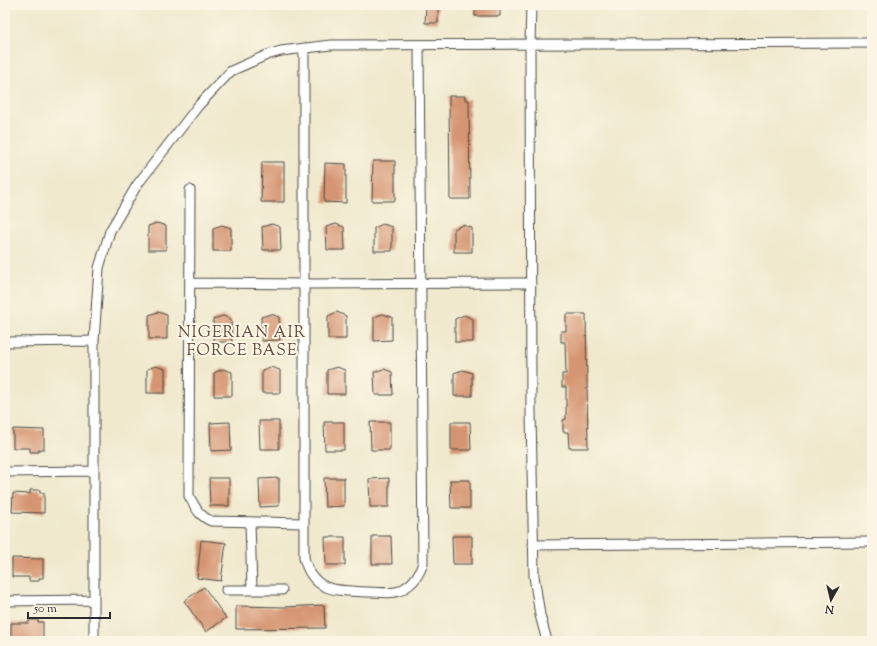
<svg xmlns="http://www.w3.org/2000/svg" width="877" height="646" font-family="'Sorts Mill Goudy',serif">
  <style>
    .building { fill: #d69572 }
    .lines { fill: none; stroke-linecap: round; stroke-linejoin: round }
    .minor-casing { stroke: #494843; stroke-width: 11 }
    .minor { stroke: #fff; stroke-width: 9 }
    .labels { text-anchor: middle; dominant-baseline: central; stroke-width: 4; stroke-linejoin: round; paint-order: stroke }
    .neighbourhood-label { font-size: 16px; letter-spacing: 1px; fill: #675044; stroke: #fcf5e5 }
  </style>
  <rect width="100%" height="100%" fill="#fcf5e5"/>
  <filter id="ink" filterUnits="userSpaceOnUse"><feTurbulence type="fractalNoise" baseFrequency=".025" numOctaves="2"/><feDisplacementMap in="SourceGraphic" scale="8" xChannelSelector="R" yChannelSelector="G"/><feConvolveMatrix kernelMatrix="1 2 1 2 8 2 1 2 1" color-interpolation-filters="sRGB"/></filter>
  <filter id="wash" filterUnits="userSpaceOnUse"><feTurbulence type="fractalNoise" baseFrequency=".012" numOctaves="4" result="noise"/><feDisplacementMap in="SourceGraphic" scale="16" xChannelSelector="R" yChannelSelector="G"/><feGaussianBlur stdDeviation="0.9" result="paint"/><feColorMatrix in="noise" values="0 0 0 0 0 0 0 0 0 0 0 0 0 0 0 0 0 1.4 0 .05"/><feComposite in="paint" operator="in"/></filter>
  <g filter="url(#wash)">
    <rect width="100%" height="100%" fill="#f0e9ce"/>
    <g id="blocks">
      <path class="building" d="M 426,5 L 438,5 L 438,23 L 425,23 Z
        M 475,5 L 500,5 L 500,16 L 475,16 Z
        M 449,96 L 465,96 L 465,100 L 469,100 L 470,199 L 450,199 Z
        M 373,161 L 395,161 L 395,201 L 372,201 Z
        M 262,162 L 284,162 L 284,202 L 261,202 Z
        M 325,163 L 346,164 L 346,203 L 324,202 Z
        M 157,223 L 166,226 L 166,250 L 148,250 L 148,226 Z
        M 272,224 L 280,227 L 281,250 L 263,250 L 262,227 Z
        M 336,224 L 344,227 L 345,250 L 327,250 L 326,227 Z
        M 383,224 L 392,227 L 392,251 L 374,251 L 374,228 Z
        M 222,225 L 231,228 L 231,251 L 213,251 L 213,228 Z
        M 463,225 L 472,228 L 472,252 L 454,252 L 454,229 Z
        M 158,312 L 167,315 L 167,339 L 149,339 L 149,315 Z
        M 337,312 L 346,316 L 346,339 L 328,339 L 328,316 Z
        M 271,314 L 279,317 L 280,340 L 262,341 L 261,317 Z
        M 383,314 L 392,317 L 392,340 L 374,341 L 374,317 Z
        M 566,314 L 586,314 L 588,448 L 569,448 L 568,432 L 563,432 L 563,420 L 566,419 L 566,387 L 562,387 L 562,374 L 566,374 L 565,342 L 561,342 L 561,331 L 566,331 Z
        M 464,315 L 473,319 L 473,342 L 455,342 L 455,319 Z
        M 223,316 L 231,319 L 232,342 L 214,342 L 213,319 Z
        M 156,366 L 165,369 L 165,393 L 147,393 L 147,369 Z
        M 271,367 L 280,370 L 280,393 L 262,393 L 262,370 Z
        M 337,367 L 345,370 L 345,394 L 327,394 L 327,370 Z
        M 223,369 L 232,372 L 232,396 L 214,396 L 214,373 Z
        M 384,369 L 392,372 L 393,395 L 375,395 L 374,372 Z
        M 463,370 L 472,373 L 472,396 L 454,396 L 454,373 Z
        M 259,421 L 279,421 L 279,449 L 260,449 Z
        M 230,422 L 231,450 L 211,451 L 210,423 Z
        M 324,422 L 344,422 L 344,450 L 325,450 Z
        M 370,422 L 390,422 L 390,450 L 371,450 Z
        M 451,422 L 470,422 L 471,450 L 451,450 Z
        M 13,429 L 44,430 L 44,449 L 39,449 L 39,452 L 30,452 L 30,448 L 13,448 Z
        M 209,478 L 229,478 L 229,506 L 210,506 Z
        M 279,478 L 279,506 L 260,507 L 259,479 Z
        M 324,478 L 344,478 L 344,506 L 325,507 Z
        M 389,478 L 389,507 L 370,507 L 369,479 Z
        M 450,480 L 470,480 L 470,508 L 451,508 Z
        M 30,490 L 40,490 L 40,493 L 44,493 L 44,513 L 12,512 L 13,493 L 30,494 Z
        M 372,536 L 391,536 L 392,564 L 372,564 Z
        M 452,536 L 472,536 L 472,564 L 453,564 Z
        M 325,537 L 345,537 L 345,565 L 326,565 Z
        M 201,540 L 226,543 L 221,581 L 197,578 Z
        M 12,558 L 43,559 L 43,578 L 39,578 L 39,581 L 29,581 L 29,577 L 12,577 Z
        M 204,587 L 226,618 L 206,632 L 184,601 Z
        M 324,605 L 325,628 L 236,629 L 236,606 L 285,607 Z
        M 29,620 L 38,620 L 38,622 L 43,622 L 43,641 L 11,641 L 11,623 L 29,623 Z"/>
    </g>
  </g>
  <g filter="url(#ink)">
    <use href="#blocks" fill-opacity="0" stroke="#494843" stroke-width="1"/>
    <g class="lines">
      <g class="minor-casing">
        <path id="minor" d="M 531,5 L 530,45 L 531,412 L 534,576 L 540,615 L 547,641
          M 304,48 L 304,558 C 314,595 339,590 370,592 C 381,592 394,595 403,589 C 414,583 419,575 423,563 L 419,45
          M 190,190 L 189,496 C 196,508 198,515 211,521 L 304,523
          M 190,283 L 304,284 L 531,283
          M 5,342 L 94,341
          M 5,472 L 93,471
          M 250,522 L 252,589
          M 533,545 L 872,542
          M 226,590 L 282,590
          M 5,601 L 94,600
          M 94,641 L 94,341 L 99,268 L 110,231 L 137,185 L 198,106 L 231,71 L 267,55 L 281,51 L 331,45 L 872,43"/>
      </g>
      <use href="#minor" class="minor"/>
    </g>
  </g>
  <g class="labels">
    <g class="neighbourhood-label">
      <text x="242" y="333">NIGERIAN AIR<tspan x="242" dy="18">FORCE BASE</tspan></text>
    </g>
  </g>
  <rect width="877" height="646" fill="none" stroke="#fcf5e5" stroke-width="20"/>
  <g transform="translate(831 600) rotate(188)" stroke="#fcf5e5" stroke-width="3" paint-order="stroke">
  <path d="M0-3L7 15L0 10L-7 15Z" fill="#2b2b2b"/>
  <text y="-6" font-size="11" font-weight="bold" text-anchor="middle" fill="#2b2b2b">N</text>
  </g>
  <path d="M28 612v6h82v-6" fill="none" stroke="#2b2b2b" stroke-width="2"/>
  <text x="34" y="612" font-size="12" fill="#2b2b2b" stroke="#fcf5e5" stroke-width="3" paint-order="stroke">50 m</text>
</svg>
